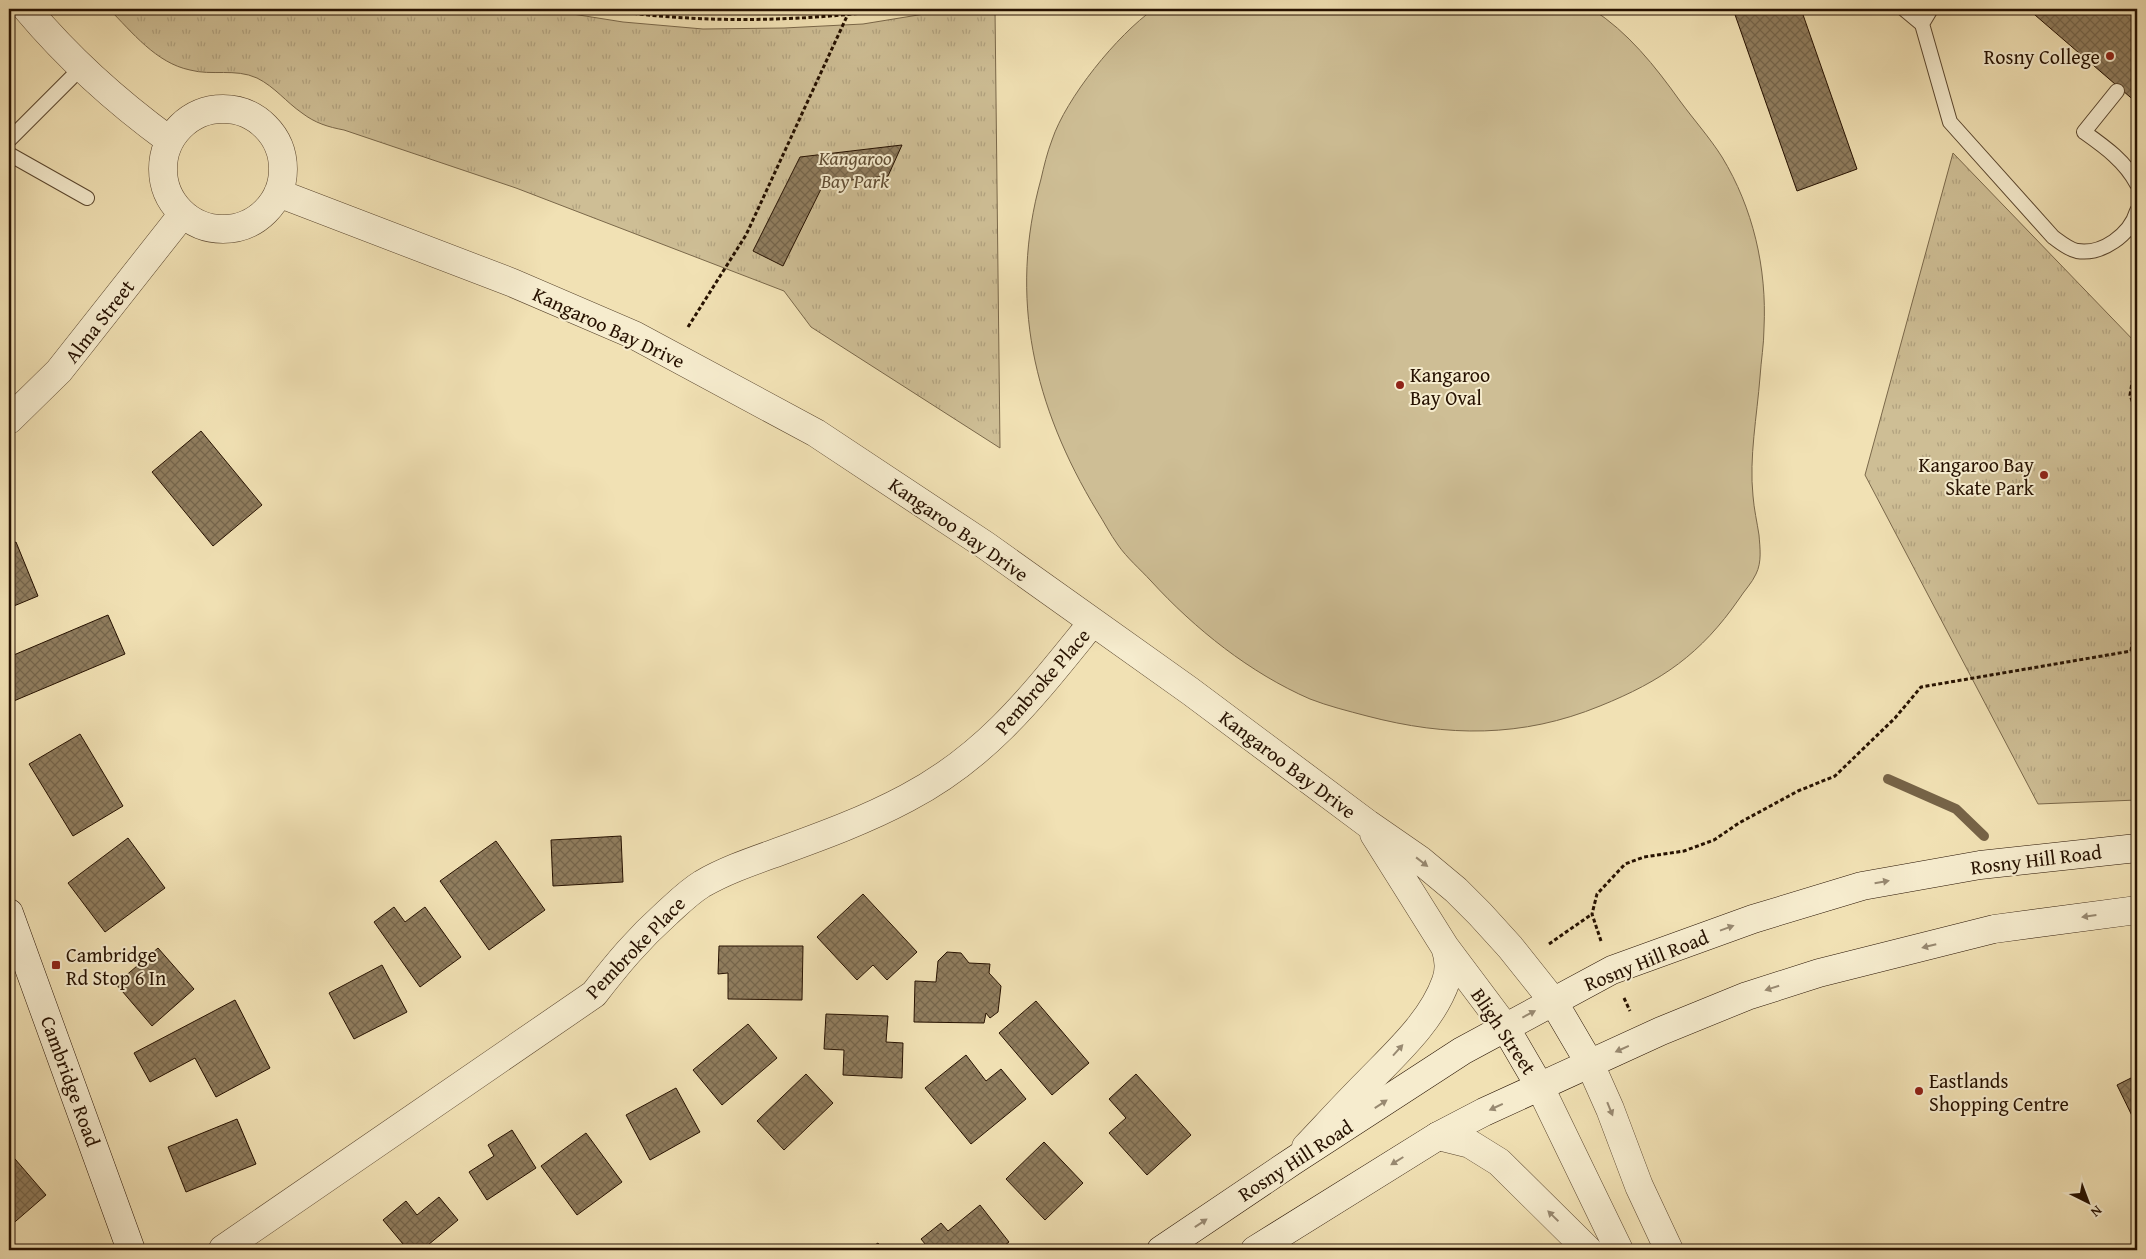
<svg xmlns="http://www.w3.org/2000/svg" width="2146" height="1259" font-family="'Gentium Book Plus',serif">
  <style>
    .grass { fill: #cebe95; stroke: #7a684a }
    .park { fill: url(#park-tufts); stroke: #7a684a }
    .lines { fill: none; stroke-linecap: round; stroke-linejoin: round }
    .stream { stroke: #766347; stroke-width: 10 }
    .building { fill: url(#building-cross-hatch); stroke: #261100 }
    .service-casing { stroke: #59452d; stroke-width: 16 }
    .minor-casing { stroke: #59452d; stroke-width: 29 }
    .tertiary-casing { stroke: #59452d; stroke-width: 29 }
    .secondary-casing { stroke: #261100; stroke-width: 29 }
    .path { stroke: #261100; stroke-width: 3; stroke-dasharray: 4 2.5; stroke-linecap: butt }
    .service { stroke: #f6ecce; stroke-width: 14 }
    .minor { stroke: #f6ecce; stroke-width: 28 }
    .tertiary { stroke: #f6ecce; stroke-width: 28 }
    .secondary { stroke: #f6ecce; stroke-width: 28 }
    .oneway { fill: #988971 }
    .poi-dot { fill: #8f2418; stroke: #f6ecce; stroke-width: 2 }
    .labels { text-anchor: middle; dominant-baseline: central; stroke-width: 4; stroke-linejoin: round; paint-order: stroke }
    .poi-label { font-size: 20px; fill: #261100; stroke: #f6ecce; text-anchor: start }
    .park-label { font-size: 20px; font-style: italic; fill: #614e34; stroke: #f6ecce }
    .street-label { font-size: 20px; fill: #261100; stroke: #f6ecce }
  </style>
  <defs>
    <pattern id="park-tufts" width="24" height="20" patternUnits="userSpaceOnUse" patternTransform="scale(1.25)"><rect width="24" height="20" fill="#cebe95"/><path d="M3 7l-1-3M5 7V3M7 7l1-3M15 17l-1-3M17 17v-4M19 17l1-3" fill="none" stroke="#b1a27f"/></pattern>
    <pattern id="building-cross-hatch" width="8" height="8" patternUnits="userSpaceOnUse" patternTransform="scale(1.25)"><rect width="8" height="8" fill="#907d5e"/><path d="M0 0l8 8M0 8l8-8" fill="none" stroke="#75654b"/></pattern>
  </defs>
  <rect width="100%" height="100%" fill="#f1e1b4"/>
  <filter id="stains"><feTurbulence type="fractalNoise" baseFrequency=".004" numOctaves="4"/><feColorMatrix values="0 0 0 0 .2 0 0 0 0 .09 0 0 0 0 .02 0 0 0 .5 -.17"/></filter>
  <radialGradient id="worn" r=".72"><stop offset=".6" stop-color="#630" stop-opacity="0"/><stop offset="1" stop-color="#630" stop-opacity=".3"/></radialGradient>
  <path class="grass" d="M 1154,9 L 1592,9 C 1628,32 1655,66 1680,101 C 1694,120 1710,138 1722,157 C 1753,208 1767,268 1764,328 C 1764,344 1761,361 1760,377 C 1757,416 1749,457 1753,496 C 1754,509 1757,522 1759,535 C 1760,548 1762,562 1756,574 C 1752,583 1744,591 1739,599 C 1701,654 1662,681 1600,706 C 1522,738 1447,737 1367,716 C 1348,711 1328,706 1310,699 C 1250,673 1195,629 1151,581 C 1140,569 1127,558 1118,545 C 1110,534 1104,522 1097,511 C 1034,407 1008,298 1041,179 C 1044,166 1047,153 1052,140 C 1066,98 1117,35 1154,9 Z"/>
  <path class="park" d="M 109,9 L 541,9 L 623,22 L 703,29 L 784,28 L 863,24 L 955,9 L 995,9 L 1000,448 L 811,327 L 784,291 L 516,188 L 344,130 C 328,127 315,123 302,113 C 286,102 275,87 257,78 C 235,68 212,76 190,70 C 156,63 132,32 109,9 Z
    M 1953,153 L 2137,344 L 2137,800 L 2038,804 L 1865,475 Z"/>
  <g class="lines">
    <path class="stream" d="M 1888,779 L 1956,809 L 1984,836"/>
  </g>
  <path class="building" d="M 1733,9 L 1801,9 L 1857,169 L 1797,191 Z
    M 2028,9 L 2137,9 L 2137,103 Z
    M 902,145 L 888,176 L 824,183 L 783,266 L 753,251 L 800,157 Z
    M 201,431 L 262,505 L 213,546 L 152,472 Z
    M 16,542 L 38,596 L 9,608 L 9,545 Z
    M 108,615 L 125,654 L 9,703 L 9,657 Z
    M 80,734 L 123,806 L 73,836 L 29,764 Z
    M 621,836 L 623,882 L 553,886 L 551,840 Z
    M 128,838 L 165,888 L 105,932 L 68,883 Z
    M 496,841 L 545,910 L 489,950 L 440,881 Z
    M 863,894 L 917,952 L 887,980 L 873,965 L 857,980 L 817,937 Z
    M 394,907 L 405,922 L 425,907 L 461,957 L 420,987 L 374,922 Z
    M 719,946 L 803,946 L 802,1000 L 728,999 L 728,973 L 718,974 Z
    M 158,948 L 194,989 L 152,1026 L 116,984 Z
    M 947,952 L 961,953 L 969,963 L 990,964 L 989,973 L 1001,986 L 998,1012 L 990,1018 L 986,1013 L 984,1023 L 914,1022 L 915,981 L 936,982 L 938,961 Z
    M 382,965 L 407,1012 L 354,1039 L 329,993 Z
    M 235,1000 L 270,1068 L 216,1097 L 195,1058 L 150,1082 L 134,1053 Z
    M 1036,1001 L 1089,1063 L 1052,1095 L 999,1033 Z
    M 826,1014 L 888,1016 L 886,1042 L 903,1043 L 902,1078 L 843,1075 L 844,1050 L 824,1049 Z
    M 748,1024 L 777,1058 L 722,1105 L 693,1070 Z
    M 966,1055 L 986,1081 L 1001,1069 L 1026,1099 L 971,1144 L 925,1088 Z
    M 806,1074 L 833,1103 L 784,1150 L 757,1121 Z
    M 1136,1074 L 1191,1135 L 1147,1175 L 1109,1133 L 1126,1118 L 1109,1099 Z
    M 2137,1075 L 2137,1126 L 2117,1085 Z
    M 676,1088 L 700,1132 L 650,1160 L 626,1115 Z
    M 237,1119 L 256,1164 L 186,1192 L 168,1147 Z
    M 512,1130 L 536,1168 L 487,1200 L 469,1172 L 494,1156 L 488,1145 Z
    M 586,1133 L 622,1182 L 577,1215 L 541,1166 Z
    M 1044,1142 L 1083,1183 L 1045,1220 L 1006,1179 Z
    M 9,1152 L 46,1195 L 9,1227 Z
    M 439,1197 L 458,1220 L 422,1250 L 408,1250 L 383,1220 L 406,1201 L 417,1215 Z
    M 980,1205 L 1009,1242 L 999,1250 L 930,1250 L 921,1239 L 941,1223 L 948,1231 Z
    M 878,1243 L 883,1250 L 867,1250 Z"/>
  <g class="lines">
    <g class="service-casing">
      <path id="service" d="M 1904,9 L 1922,24 L 1950,122 L 2053,237 C 2060,242 2068,249 2077,251 C 2102,255 2130,235 2137,211
        M 1922,24 L 1931,9
        M 2117,91 L 2084,132 C 2105,147 2125,161 2137,184
        M 9,140 L 82,67
        M 9,154 L 87,198"/>
    </g>
    <g class="minor-casing">
      <path id="minor" d="M 27,9 C 69,59 117,102 169,140
        M163 169a60 60 0 1 1 120 0a60 60 0 1 1-120 0Z
        M 278,193 L 513,283 L 634,335 L 816,433 L 985,545 L 1190,691 L 1368,824 L 1420,860 L 1456,890 L 1480,914 L 1510,947 L 1553,1001
        M 9,420 L 59,371 L 182,215
        M 1374,834 L 1445,947 L 1505,1027
        M 1306,1147 C 1326,1126 1346,1104 1367,1083 C 1396,1053 1432,1021 1446,981 C 1450,970 1449,958 1445,947
        M 223,1249 L 594,994 C 618,963 638,939 667,913 C 678,903 689,892 702,884 C 726,870 753,861 778,852 C 822,836 866,820 907,798 C 989,755 1035,693 1092,623"/>
    </g>
    <g class="tertiary-casing">
      <path id="tertiary" d="M 1590,1064 L 1610,1109 L 1639,1186 L 1669,1250
        M 1540,1087 L 1619,1250
        M 1438,1136 L 1470,1144 L 1499,1162 L 1588,1250"/>
    </g>
    <g class="secondary-casing">
      <path id="secondary" d="M 9,913 L 131,1250
        M 1553,1001 L 1590,1064
        M 1505,1027 L 1540,1087
        M 1161,1250 L 1293,1161 L 1462,1051 L 1612,970 L 1753,919 L 1862,886 L 1980,865 L 2137,848
        M 1255,1250 L 1438,1136 L 1484,1112 L 1661,1031 L 1747,996 L 1819,973 L 1994,929 L 2137,910"/>
    </g>
    <path class="path" d="M 601,9 C 697,24 799,22 895,9
      M 688,327 L 746,235 L 848,14
      M 2137,353 L 2130,395 L 2137,415
      M 2131,651 L 2137,608
      M 1601,941 L 1592,914 L 1597,894 L 1625,864 L 1644,857 L 1684,851 L 1714,840 L 1739,823 L 1798,791 L 1835,776 L 1895,718 L 1921,687 L 2137,650
      M 1549,944 L 1592,914
      M 1624,998 L 1630,1011"/>
    <use href="#service" class="service"/>
    <use href="#minor" class="minor"/>
    <use href="#tertiary" class="tertiary"/>
    <use href="#secondary" class="secondary"/>
  </g>
  <defs><path id="oneway-solid" d="M-6-.8H1V-3.2L6.5 0L1 3.2V.8H-6Z" transform="scale(1.25)"/></defs>
  <g class="oneway">
    <use href="#oneway-solid" transform="translate(1422 862) rotate(38)"/>
    <use href="#oneway-solid" transform="translate(1882 882) rotate(-10)"/>
    <use href="#oneway-solid" transform="translate(2089 916) rotate(172)"/>
    <use href="#oneway-solid" transform="translate(1727 928) rotate(-20)"/>
    <use href="#oneway-solid" transform="translate(1929 946) rotate(166)"/>
    <use href="#oneway-solid" transform="translate(1772 988) rotate(163)"/>
    <use href="#oneway-solid" transform="translate(1529 1014) rotate(-28)"/>
    <use href="#oneway-solid" transform="translate(1622 1049) rotate(156)"/>
    <use href="#oneway-solid" transform="translate(1398 1050) rotate(-48)"/>
    <use href="#oneway-solid" transform="translate(1381 1104) rotate(-33)"/>
    <use href="#oneway-solid" transform="translate(1496 1107) rotate(155)"/>
    <use href="#oneway-solid" transform="translate(1610 1109) rotate(68)"/>
    <use href="#oneway-solid" transform="translate(1397 1161) rotate(148)"/>
    <use href="#oneway-solid" transform="translate(1553 1216) rotate(-136)"/>
    <use href="#oneway-solid" transform="translate(1201 1223) rotate(-34)"/>
  </g>
  <g class="poi-dot">
    <circle cx="2110" cy="56" r="5"/>
    <circle cx="1400" cy="385" r="5"/>
    <circle cx="2044" cy="475" r="5"/>
    <rect x="51" y="960" width="10" height="10" rx="2.5"/>
    <circle cx="1919" cy="1091" r="5"/>
  </g>
  <g class="labels">
    <g class="poi-label">
      <text x="2100" y="56" text-anchor="end">Rosny College</text>
      <text x="1410" y="374">Kangaroo<tspan x="1410" dy="23">Bay Oval</tspan></text>
      <text x="2034" y="464" text-anchor="end">Kangaroo Bay<tspan x="2034" dy="23">Skate Park</tspan></text>
      <text x="66" y="954">Cambridge<tspan x="66" dy="23">Rd Stop 6 In</tspan></text>
      <text x="1929" y="1080">Eastlands<tspan x="1929" dy="23">Shopping Centre</tspan></text>
    </g>
    <g class="park-label">
      <text x="855" y="157">Kangaroo<tspan x="855" dy="23">Bay Park</tspan></text>
    </g>
    <g class="street-label">
      <text transform="translate(99 321) rotate(-52)">Alma Street</text>
      <text transform="translate(609 327) rotate(25)">Kangaroo Bay Drive</text>
      <text transform="translate(959 529) rotate(35)">Kangaroo Bay Drive</text>
      <text transform="translate(1042 681) rotate(-49)">Pembroke Place</text>
      <text transform="translate(1288 764) rotate(37)">Kangaroo Bay Drive</text>
      <text transform="translate(2036 859) rotate(-7)">Rosny Hill Road</text>
      <text transform="translate(635 947) rotate(-46)">Pembroke Place</text>
      <text transform="translate(1646 960) rotate(-22)">Rosny Hill Road</text>
      <text transform="translate(1504 1031) rotate(56)">Bligh Street</text>
      <text transform="translate(71 1081) rotate(70)">Cambridge Road</text>
      <text transform="translate(1295 1160) rotate(-33)">Rosny Hill Road</text>
    </g>
  </g>
  <rect width="2146" height="1259" fill="none" stroke="#f1e1b4" stroke-width="30"/>
  <rect x="10" y="10" width="2126" height="1239" fill="none" stroke="#261100" stroke-width="2.5"/>
  <rect x="15" y="15" width="2116" height="1229" fill="none" stroke="#261100"/>
  <g transform="translate(2088 1202) rotate(138)" stroke="#f6ecce" stroke-width="4" paint-order="stroke">
  <path d="M0-4L9 19L0 12L-9 19Z" fill="#261100"/>
  <text y="-8" font-size="14" font-weight="bold" text-anchor="middle" fill="#261100">N</text>
  </g>
  <rect width="100%" height="100%" filter="url(#stains)"/>
  <rect width="100%" height="100%" fill="url(#worn)"/>
</svg>
